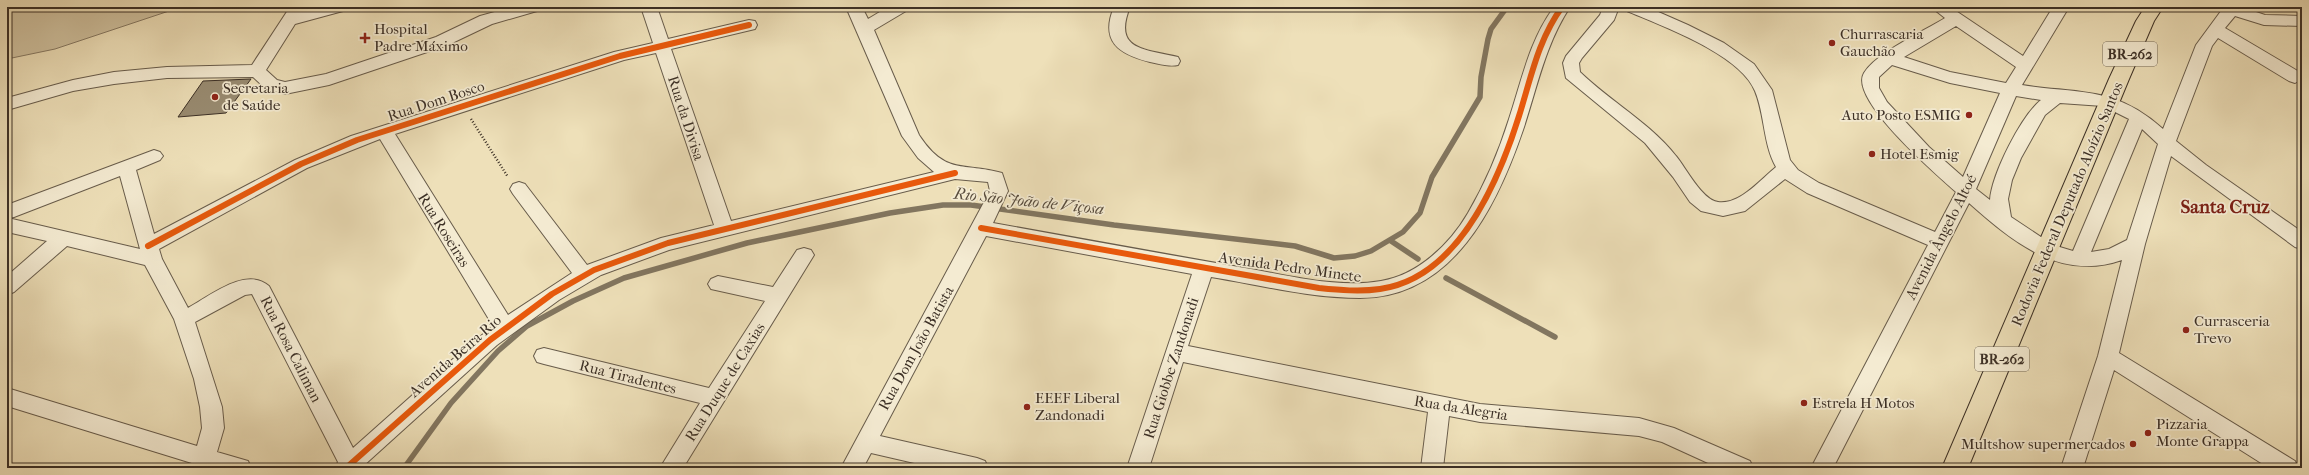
<svg xmlns="http://www.w3.org/2000/svg" width="2309" height="475" font-family="'IM FELL French Canon',serif">
  <style>
    .green { fill: #d0c2a0; stroke: #867963 }
    .lines { fill: none; stroke-linecap: round; stroke-linejoin: round }
    .stream { stroke: #827660; stroke-width: 5.5 }
    .building { fill: #998c72; stroke: #3c3026 }
    .minor-casing { stroke: #685c4b; stroke-width: 2 }
    .highway-casing { stroke: #3c3026; stroke-width: 2 }
    .path { stroke: #3c3026; stroke-width: 2.5; stroke-dasharray: 1 2; stroke-linecap: butt }
    .minor { fill: #f4ebd2; fill-rule: evenodd }
    .highway { fill: #eee0b9; fill-rule: evenodd }
    .cycleway-casing { stroke: #f4ebd2; stroke-width: 8 }
    .cycleway { stroke: #e8590c; stroke-width: 6 }
    .poi-dot { fill: #8f2418; stroke: #f4ebd2; stroke-width: 1.5 }
    .labels { text-anchor: middle; dominant-baseline: central; stroke-width: 3.5; stroke-linejoin: round; paint-order: stroke }
    .shield { fill: #f4ebd2; stroke: #73685a; stroke-width: 1 }
    .shield-label { font-size: 14px; font-weight: bold; fill: #3c3026 }
    .poi-label { font-size: 15px; fill: #3c3026; stroke: #f4ebd2; text-anchor: start }
    .street-label { font-size: 15px; fill: #3c3026; stroke: #f4ebd2 }
    .water-label { font-size: 16px; font-style: italic; fill: #594d3e; stroke: #f4ebd2 }
    .district-label { font-size: 19px; font-weight: bold; fill: #7a1f14; stroke: #f4ebd2 }
  </style>
  <rect width="100%" height="100%" fill="#eee0b9"/>
  <filter id="stains"><feTurbulence type="fractalNoise" baseFrequency=".005" numOctaves="4"/><feColorMatrix values="0 0 0 0 .2 0 0 0 0 .09 0 0 0 0 .02 0 0 0 .5 -.17"/></filter>
  <radialGradient id="worn" r=".72"><stop offset=".6" stop-color="#630" stop-opacity="0"/><stop offset="1" stop-color="#630" stop-opacity=".3"/></radialGradient>
  <path class="green" d="M 7,7 L 181,7 L 55,49 L 7,59 Z"/>
  <g class="lines">
    <path class="stream" d="M 1391,241 L 1418,259
      M 1446,278 L 1555,337
      M 404,468 L 451,403 L 498,351 L 527,326 L 573,301 L 624,278 L 747,243 L 890,213 L 943,205 L 971,205 L 1114,225 L 1295,246 L 1334,258 L 1355,256 L 1371,251 L 1403,232 L 1420,213 L 1432,177 L 1480,97 L 1481,77 L 1488,39 L 1491,29 L 1507,7"/>
  </g>
  <path class="building" d="M 251,79 L 226,113 L 178,117 L 203,81 Z"/>
  <g class="lines">
    <g class="minor-casing">
      <path id="minor" d="M 290,7 L 306,7 L 303,11 L 319,7 L 345,7 L 343,11 L 295,24 L 266,70 L 277,80 L 285,82 L 326,74 L 436,37 L 480,16 L 513,7 L 539,7 L 537,11 L 492,24 L 448,45 L 329,85 L 285,94 L 265,88 L 253,77 L 167,78 L 114,84 L 73,91 L 7,110 L 7,98 L 73,80 L 114,72 L 167,67 L 252,65 Z
        M 641,7 L 657,7 L 668,39 L 749,20 L 755,21 L 757,25 L 755,29 L 671,49 L 731,221 L 934,172 L 918,158 L 902,136 L 846,7 L 862,7 L 868,19 L 888,7 L 908,7 L 906,11 L 874,30 L 919,135 C 946,176 963,162 1002,173 L 1008,191 L 993,223 C 1075,238 1157,253 1239,267 C 1284,274 1335,289 1381,281 C 1418,275 1450,244 1468,213 C 1485,184 1499,151 1509,119 C 1522,80 1529,41 1554,7 L 1570,7 C 1545,45 1537,88 1523,130 C 1497,206 1453,298 1360,298 C 1310,298 1260,285 1211,277 L 1188,346 L 1480,404 L 1639,418 L 1674,428 L 1750,461 L 1753,468 L 1719,468 L 1662,442 L 1639,436 L 1480,422 L 1449,416 L 1443,468 L 1421,468 L 1428,412 L 1183,362 L 1149,468 L 1127,468 L 1192,274 L 986,236 L 880,436 L 977,458 L 985,461 L 988,468 L 936,468 L 871,453 L 863,468 L 841,468 L 990,191 L 988,182 L 955,179 L 669,250 L 601,275 L 559,300 L 497,345 L 361,468 L 335,468 L 338,462 L 252,294 L 245,295 L 195,322 L 222,407 L 224,428 L 217,452 L 248,461 L 251,468 L 203,468 L 195,464 L 7,406 L 7,388 L 197,446 L 202,428 L 200,407 L 194,379 L 174,319 L 145,265 L 67,246 L 14,292 L 7,295 L 7,276 L 47,241 L 7,232 L 7,205 L 154,150 L 160,152 L 163,156 L 160,160 L 136,170 L 154,234 L 295,160 L 351,136 L 614,52 L 653,43 ZM 656,53 L 714,225 L 661,238 L 587,265 L 525,184 L 519,182 L 513,184 L 510,189 L 513,194 L 572,273 L 508,315 L 395,134 L 624,60 ZM 380,139 L 493,326 L 453,359 L 353,448 L 269,286 C 246,266 210,296 188,308 L 162,259 L 159,249 L 307,168 ZM 120,176 L 140,249 L 8,218 L 14,217 Z
        M 1114,7 L 1130,7 C 1112,51 1146,49 1178,57 L 1180,61 L 1178,65 C 1169,67 1160,64 1150,62 C 1118,54 1100,41 1114,7 Z
        M 1603,7 L 1619,7 L 1614,20 L 1582,58 L 1579,63 L 1580,72 C 1611,102 1649,122 1676,156 C 1686,168 1702,200 1718,202 C 1740,205 1760,180 1776,167 C 1763,144 1765,115 1755,91 C 1740,54 1662,26 1627,11 L 1625,7 L 1647,7 L 1688,25 L 1724,43 L 1754,64 L 1772,90 L 1790,160 L 1798,170 L 1819,183 L 1935,232 L 1956,192 C 1937,175 1848,99 1864,73 C 1876,53 1924,31 1945,18 L 1931,7 L 1950,7 L 2023,56 L 2053,7 L 2069,7 L 2022,85 C 2080,94 2116,86 2163,129 L 2196,45 L 2221,11 L 2217,7 L 2241,7 L 2265,15 L 2302,16 L 2302,26 L 2264,25 L 2235,16 L 2225,28 L 2301,73 L 2302,79 L 2295,83 L 2289,81 L 2218,38 L 2212,46 L 2176,141 L 2206,165 L 2302,232 L 2302,249 L 2295,247 L 2171,156 L 2145,244 L 2119,353 L 2295,461 L 2298,468 L 2269,468 L 2114,370 L 2083,468 L 2061,468 L 2098,356 L 2122,260 C 2060,282 2012,241 1969,203 L 1833,468 L 1811,468 L 1928,245 L 1807,193 L 1785,179 L 1745,211 L 1723,216 L 1701,211 L 1690,202 L 1673,177 L 1645,143 L 1566,78 L 1563,63 L 1566,56 L 1600,15 ZM 1956,26 L 2016,67 L 2006,83 L 1950,72 L 1904,57 ZM 1892,65 L 1950,83 L 2000,93 L 1963,177 L 1929,147 L 1887,102 L 1879,88 L 1879,77 ZM 2016,96 L 2041,100 C 2021,116 1992,174 1990,200 L 1976,189 ZM 2060,103 L 2103,106 L 2129,119 L 2073,251 L 2053,245 L 2011,217 L 2008,199 L 2012,180 L 2021,158 L 2045,115 ZM 2142,129 L 2158,144 L 2127,240 L 2109,249 L 2091,252 Z
        M 804,248 L 811,250 L 814,255 L 683,468 L 660,468 L 700,403 L 544,364 L 537,362 L 534,356 L 537,350 L 544,348 L 709,388 L 765,301 L 711,289 L 708,284 L 711,279 L 718,276 L 773,287 L 797,250 Z"/>
    </g>
    <g class="highway-casing">
      <path id="highway" d="M 2145,7 L 2163,7 L 2154,21 L 2129,79 L 1968,468 L 1942,468 L 2109,79 L 2136,21 Z"/>
    </g>
    <path class="path" d="M 471,119 L 508,177"/>
    <use href="#minor" class="minor"/>
    <use href="#highway" class="highway"/>
    <g class="cycleway-casing">
      <path id="cycleway" d="M 981,228 L 1319,288 C 1339,290 1360,292 1380,289 C 1458,278 1498,183 1519,116 C 1531,78 1538,40 1562,7
        M 148,246 L 301,164 L 357,140 L 620,56 L 749,25
        M 346,468 L 490,340 L 552,294 L 594,270 L 668,243 L 955,173"/>
    </g>
    <use href="#cycleway" class="cycleway"/>
  </g>
  <g class="poi-dot">
    <path d="M363 32h4v4h4v4h-4v4h-4v-4h-4v-4h4z"/>
    <circle cx="1832" cy="43" r="4"/>
    <circle cx="215" cy="97" r="4"/>
    <circle cx="1969" cy="115" r="4"/>
    <circle cx="1872" cy="154" r="4"/>
    <circle cx="2186" cy="330" r="4"/>
    <circle cx="1804" cy="403" r="4"/>
    <circle cx="1027" cy="407" r="4"/>
    <circle cx="2148" cy="433" r="4"/>
    <circle cx="2133" cy="444" r="4"/>
  </g>
  <g class="labels">
    <g class="shield">
      <rect x="2103" y="42" width="54" height="24" rx="3"/>
      <rect x="1975" y="347" width="54" height="24" rx="3"/>
    </g>
    <g class="shield-label">
      <text x="2130" y="54">BR-262</text>
      <text x="2002" y="359">BR-262</text>
    </g>
    <g class="poi-label">
      <text x="374" y="29">Hospital<tspan x="374" dy="17">Padre Máximo</tspan></text>
      <text x="1840" y="34">Churrascaria<tspan x="1840" dy="17">Gauchão</tspan></text>
      <text x="223" y="88">Secretaria<tspan x="223" dy="17">de Saúde</tspan></text>
      <text x="1961" y="115" text-anchor="end">Auto Posto ESMIG</text>
      <text x="1880" y="154">Hotel Esmig</text>
      <text x="2194" y="321">Currasceria<tspan x="2194" dy="17">Trevo</tspan></text>
      <text x="1035" y="398">EEEF Liberal<tspan x="1035" dy="17">Zandonadi</tspan></text>
      <text x="1812" y="403">Estrela H Motos</text>
      <text x="2156" y="424">Pizzaria<tspan x="2156" dy="17">Monte Grappa</tspan></text>
      <text x="2125" y="444" text-anchor="end">Multshow supermercados</text>
    </g>
    <g class="street-label">
      <text transform="translate(436 101) rotate(-18)">Rua Dom Bosco</text>
      <text transform="translate(686 118) rotate(72)">Rua da Divisa</text>
      <text transform="translate(2067 204) rotate(-67)">Rodovia Federal Deputado Aloízio Santos</text>
      <text transform="translate(444 230) rotate(58)">Rua Roseiras</text>
      <text transform="translate(1941 237) rotate(-63)">Avenida Ângelo Altoé</text>
      <text transform="translate(1290 267) rotate(8)">Avenida Pedro Minete</text>
      <text transform="translate(916 348) rotate(-61)">Rua Dom João Batista</text>
      <text transform="translate(291 349) rotate(63)">Rua Rosa Caliman</text>
      <text transform="translate(455 356) rotate(-41)">Avenida Beira Rio</text>
      <text transform="translate(1171 368) rotate(-72)">Rua Giobbe Zandonadi</text>
      <text transform="translate(628 377) rotate(14)">Rua Tiradentes</text>
      <text transform="translate(725 382) rotate(-58)">Rua Duque de Caxias</text>
      <text transform="translate(1461 408) rotate(9)">Rua da Alegria</text>
    </g>
    <g class="water-label">
      <text transform="translate(1029 201) rotate(6)">Rio São João de Viçosa</text>
    </g>
    <g class="district-label">
      <text x="2225" y="207">Santa Cruz</text>
    </g>
  </g>
  <rect width="2309" height="475" fill="none" stroke="#eee0b9" stroke-width="24"/>
  <rect x="8" y="8" width="2293" height="459" fill="none" stroke="#3c3026" stroke-width="2"/>
  <rect x="12" y="12" width="2285" height="451" fill="none" stroke="#3c3026"/>
  <rect width="100%" height="100%" filter="url(#stains)"/>
  <rect width="100%" height="100%" fill="url(#worn)"/>
</svg>
